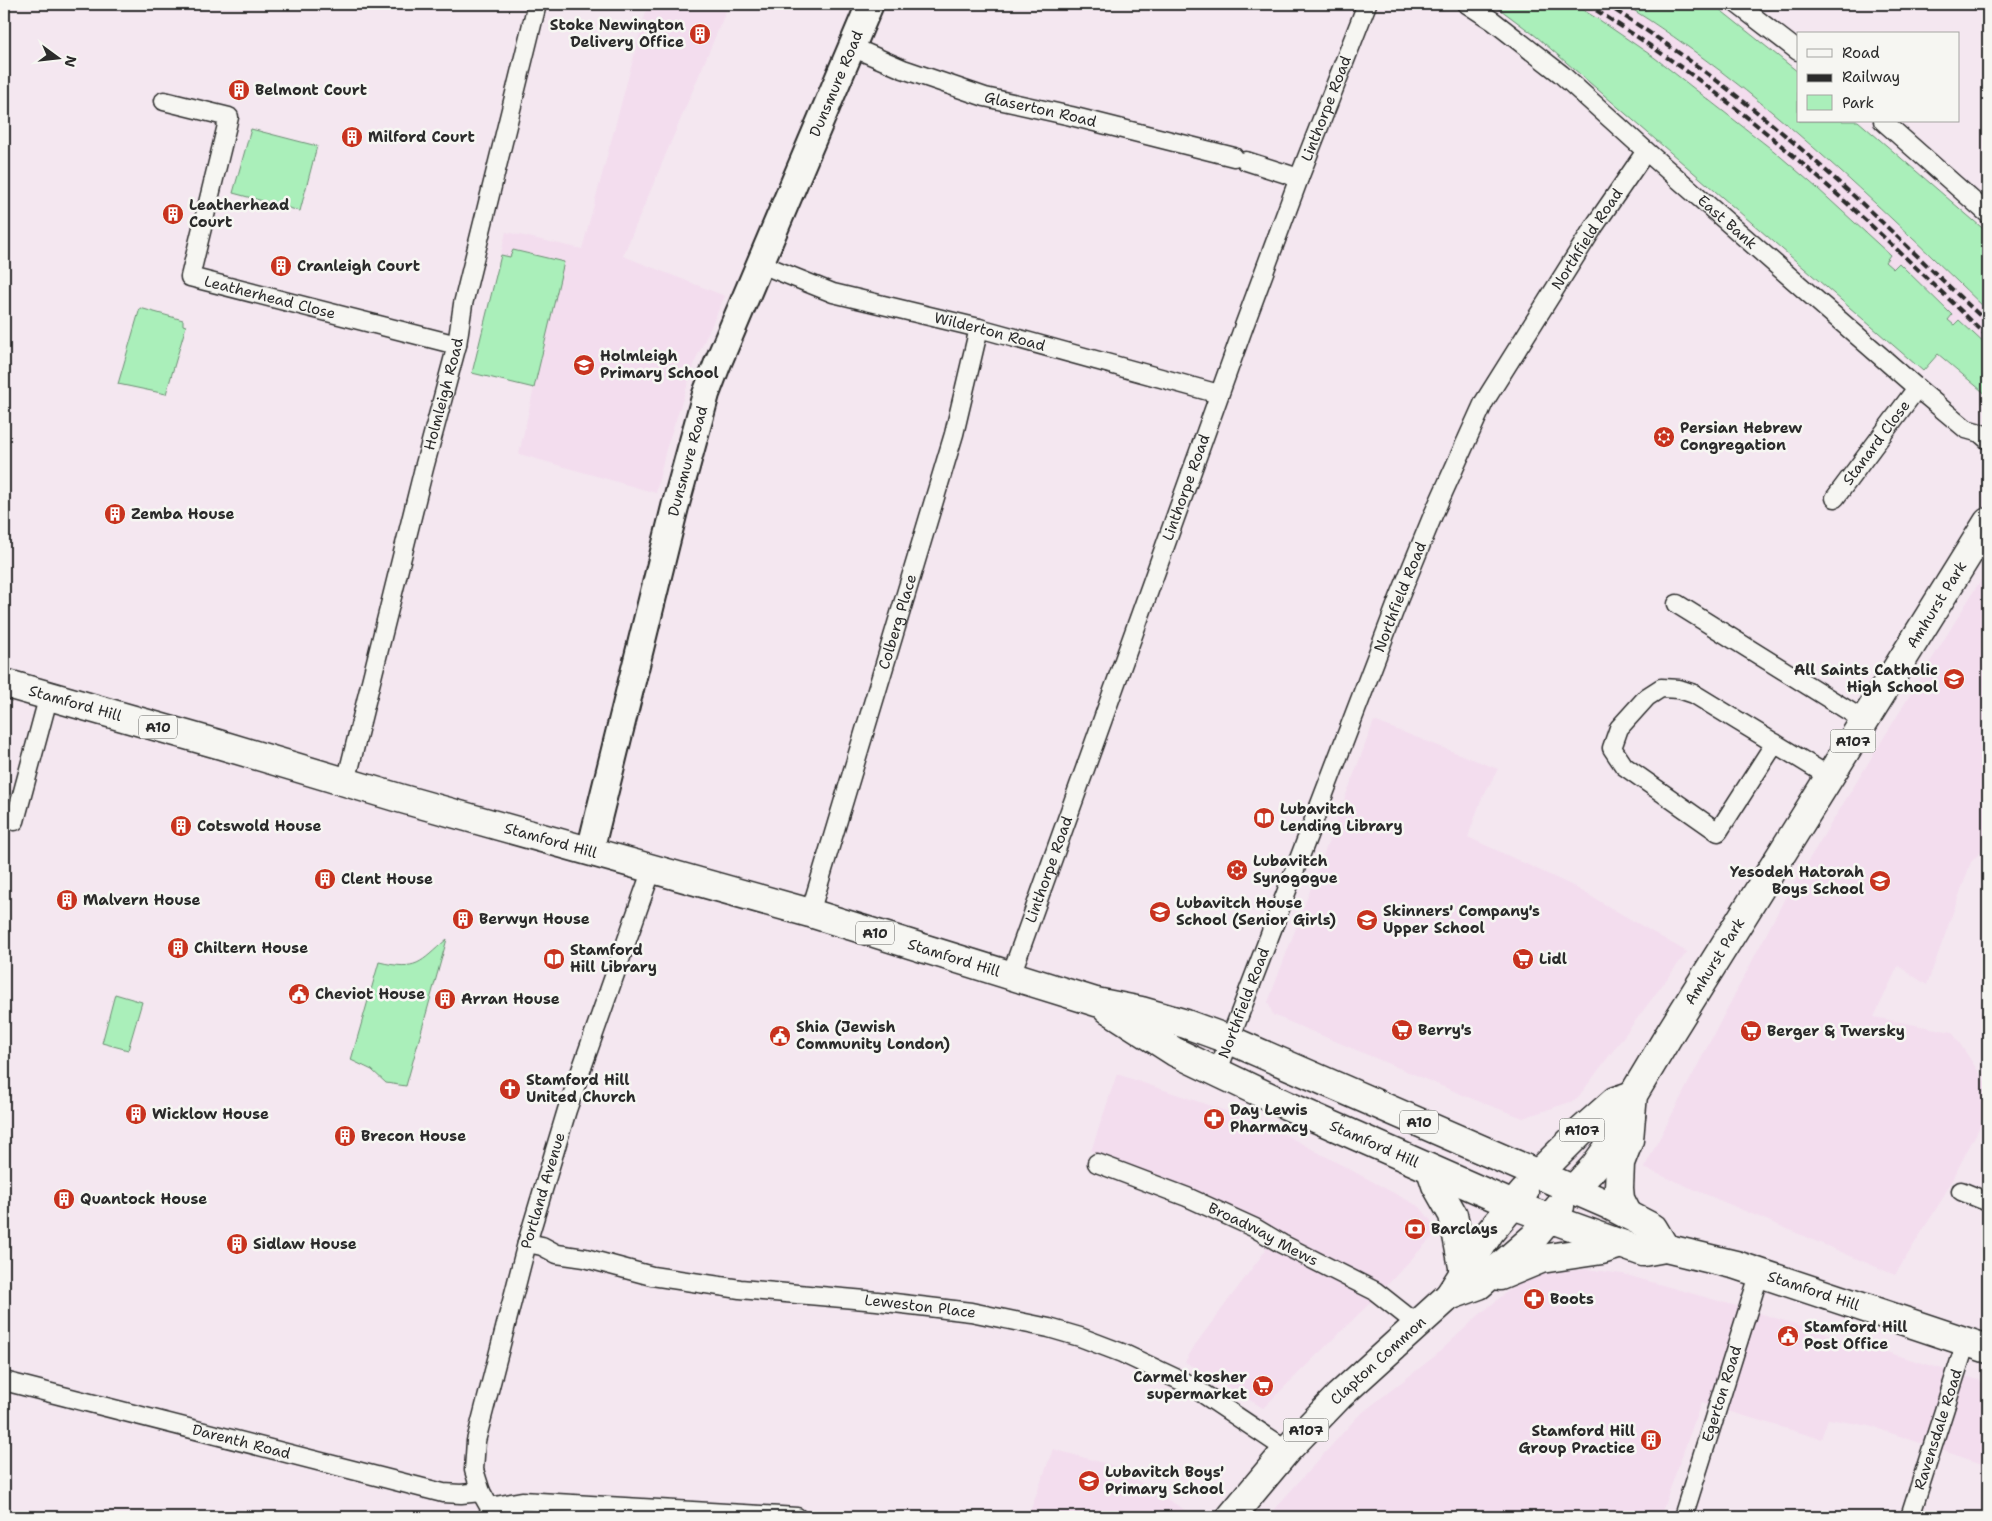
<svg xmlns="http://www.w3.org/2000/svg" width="1992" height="1521" font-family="'Shantell Sans',sans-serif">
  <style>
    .built { fill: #f3ddee }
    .green { fill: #aaefba; stroke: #6a8d72 }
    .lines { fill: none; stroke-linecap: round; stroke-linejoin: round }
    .street-casing { stroke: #2b2b2b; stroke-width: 21 }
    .secondary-casing { stroke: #2b2b2b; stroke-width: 30 }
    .primary-casing { stroke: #2b2b2b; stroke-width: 31 }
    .highway-casing { stroke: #2b2b2b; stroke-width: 31 }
    .street { stroke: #f6f6f2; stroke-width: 18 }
    .secondary { stroke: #f6f6f2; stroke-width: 26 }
    .primary { stroke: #f6f6f2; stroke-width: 28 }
    .highway { stroke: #f6f6f2; stroke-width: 28 }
    .rail { stroke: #2b2b2b; stroke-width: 4; stroke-dasharray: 8 4; stroke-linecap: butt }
    .labels { text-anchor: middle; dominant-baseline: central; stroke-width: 5; stroke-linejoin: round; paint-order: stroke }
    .shield { fill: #f6f6f2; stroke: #686867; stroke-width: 1 }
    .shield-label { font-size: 14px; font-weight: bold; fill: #2b2b2b }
    .poi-label { font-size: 15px; font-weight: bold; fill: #2b2b2b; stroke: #f6f6f2; text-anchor: start }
    .street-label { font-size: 15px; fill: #2b2b2b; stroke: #f6f6f2 }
  </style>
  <rect width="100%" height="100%" fill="#f4e7f0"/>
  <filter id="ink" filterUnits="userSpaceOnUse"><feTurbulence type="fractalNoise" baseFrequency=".02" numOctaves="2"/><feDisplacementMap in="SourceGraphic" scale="10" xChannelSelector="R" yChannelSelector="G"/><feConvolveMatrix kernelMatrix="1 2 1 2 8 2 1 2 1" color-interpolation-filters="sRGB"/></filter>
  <g filter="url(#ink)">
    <path class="built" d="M 648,4 L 729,4 L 623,256 L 725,296 L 697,357 L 666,449 L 656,493 L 519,454 L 534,388 L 472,373 L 506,232 L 582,249 Z
      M 1573,4 L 1624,4 L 1702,57 L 1774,112 L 1887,215 L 1988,311 L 1988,347 L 1959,321 L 1954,326 L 1948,320 L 1952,315 L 1899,263 L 1893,269 L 1884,262 L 1890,256 L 1774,151 L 1655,58 Z
      M 1988,568 L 1988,845 L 1971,862 L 1927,985 L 1898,966 L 1874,1017 L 1952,1032 L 1988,1086 L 1988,1111 L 1941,1201 L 1895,1275 L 1644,1168 L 1784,900 Z
      M 1374,721 L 1498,769 L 1481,800 L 1468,837 L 1573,886 L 1687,952 L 1576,1100 L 1523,1118 L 1470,1098 L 1273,1015 L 1268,1002 Z
      M 1117,1074 L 1267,1125 L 1420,1207 L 1432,1222 L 1433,1236 L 1376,1297 L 1263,1408 L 1185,1362 L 1195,1345 L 1265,1251 L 1270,1232 L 1201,1196 L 1091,1151 Z
      M 1586,1269 L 1623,1274 L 1733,1305 L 1988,1383 L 1988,1466 L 1870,1426 L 1828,1419 L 1821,1439 L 1701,1403 L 1660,1517 L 1268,1516 L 1358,1416 L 1435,1356 L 1479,1315 L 1508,1291 L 1539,1274 Z
      M 1053,1449 L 1114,1466 L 1196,1517 L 1028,1517 Z"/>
    <path class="green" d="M 1493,4 L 1573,4 L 1601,21 L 1655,58 L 1774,151 L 1817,188 L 1890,255 L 1885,262 L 1893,269 L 1899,263 L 1952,315 L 1948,320 L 1954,325 L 1959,320 L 1988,347 L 1988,396 L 1938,354 L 1923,371 L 1537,37 Z
      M 1624,4 L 1713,4 L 1798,72 L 1798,121 L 1858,121 L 1988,233 L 1988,311 C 1874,201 1759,88 1624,4 Z
      M 251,129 L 317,146 L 300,211 L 233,193 Z
      M 513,250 L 564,262 L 534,388 L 472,373 L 501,255 L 510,257 Z
      M 140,308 L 183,320 L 183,325 L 186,326 L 166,394 L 118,384 Z
      M 447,939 L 406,1086 L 386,1083 L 372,1070 L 351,1060 L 379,962 C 418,971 419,963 447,939 Z
      M 115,994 L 142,1002 L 128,1050 L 102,1043 Z"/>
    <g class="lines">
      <g class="street-casing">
        <g id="street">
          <path id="s1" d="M 1467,4 L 1493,21 L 1561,74 L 1646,151 L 1917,388 L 1966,429 L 1980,433 L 1988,440"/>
          <path d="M 1737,4 L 1798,51"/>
          <path id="s2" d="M 852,47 L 903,69 L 985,97 L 1071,116 L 1234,157"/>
          <path id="s3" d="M 164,101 L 229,117 L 190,277 L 457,345"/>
          <path d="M 1883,121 L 1988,214"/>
          <path d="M 1246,161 L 1299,178"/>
          <path id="s4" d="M 761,264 L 833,293 L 979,328 L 1219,394"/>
          <path id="s5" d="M 1835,498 L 1917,388"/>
          <path d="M 1677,604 L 1865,721"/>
          <path d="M 1775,743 L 1718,832 L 1624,766 L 1612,748 L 1619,728 L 1647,697 L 1661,688 L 1679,689 L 1694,694 L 1830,777"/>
          <path id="s6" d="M 346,782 L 424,468 L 457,345 L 463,304 L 537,4"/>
          <path d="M 15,821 L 49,695"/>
          <path id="s7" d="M 810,913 L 954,434 L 979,328"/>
          <path id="s8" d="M 1011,975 L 1244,326 L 1299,178 L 1367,4"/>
          <path id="s9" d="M 1217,1073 L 1399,598 L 1433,515 L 1484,402 L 1595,225 L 1646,151"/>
          <path id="s10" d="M 1097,1163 L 1187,1197 L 1255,1228 L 1282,1244 L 1375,1291 L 1418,1325"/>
          <path d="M 1961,1191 L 1988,1202"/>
          <path id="s11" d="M 527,1243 L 542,1246 L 557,1254 L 585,1258 L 652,1276 L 740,1289 L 877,1301 L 971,1312 L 1049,1328 L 1080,1337 L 1122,1353 L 1190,1385 L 1287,1450"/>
          <path id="s12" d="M 4,1381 L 443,1493 L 461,1494 L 481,1492"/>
          <path d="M 490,1507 L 522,1501 L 797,1517"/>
          <path id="s13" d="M 495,1517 L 481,1492 L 474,1470 L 476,1441 L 527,1243 L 567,1110 L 652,869"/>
          <path id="s14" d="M 1683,1517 L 1760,1272"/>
          <path id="s15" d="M 1910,1517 L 1966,1342"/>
        </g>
      </g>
      <g class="secondary-casing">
        <g id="secondary">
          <path id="s16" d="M 590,851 L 675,507 L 706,394 L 717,365 L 870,4"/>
        </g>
      </g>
      <g class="primary-casing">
        <g id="primary">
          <path d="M 1537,1175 L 1579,1133 L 1615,1101 L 1633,1095"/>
          <path id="s17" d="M 1573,1190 L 1594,1167 L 1631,1116 L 1633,1095 L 1672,1030 L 1988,522"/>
        </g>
      </g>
      <g class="highway-casing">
        <g id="highway">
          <path id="s18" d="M 4,683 L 218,744 L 399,798 L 810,913 L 1096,1002 L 1141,1011 L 1186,1024 L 1230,1040 L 1609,1205 L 1653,1228 L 1665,1248"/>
          <path id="s19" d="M 1108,1009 L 1175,1052 L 1286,1105 L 1513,1205 L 1643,1252 L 1665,1248 L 1736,1265 L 1988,1349"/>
          <path d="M 1431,1170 L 1436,1185 L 1453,1215 L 1464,1272"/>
          <path d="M 1628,1215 L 1620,1199 L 1619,1188 L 1620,1163 L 1629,1140 L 1631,1116"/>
          <path d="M 1500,1276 L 1541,1259 L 1602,1250 L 1621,1244"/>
          <path d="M 1449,1296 L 1479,1285 L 1534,1237 L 1560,1206"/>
          <path id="s20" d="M 1231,1517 L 1287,1450 L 1339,1396 L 1449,1296 L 1490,1232 L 1524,1192"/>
        </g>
      </g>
      <use href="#street" class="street"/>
      <use href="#secondary" class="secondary"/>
      <use href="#primary" class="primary"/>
      <use href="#highway" class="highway"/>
      <path class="rail" d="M 1586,4 C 1644,40 1700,79 1753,122 C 1835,189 1912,263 1988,337
        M 1605,4 C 1691,57 1771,120 1845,188 C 1894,232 1940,279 1988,323"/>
    </g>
  </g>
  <defs>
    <g id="building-disc" transform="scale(1.125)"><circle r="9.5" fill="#c8321e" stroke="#f6f6f2"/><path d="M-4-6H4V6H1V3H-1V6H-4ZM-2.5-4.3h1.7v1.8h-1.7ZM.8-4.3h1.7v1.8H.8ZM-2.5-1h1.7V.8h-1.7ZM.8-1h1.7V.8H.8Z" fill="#fff"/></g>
    <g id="school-disc" transform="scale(1.125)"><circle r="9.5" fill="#c8321e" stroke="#f6f6f2"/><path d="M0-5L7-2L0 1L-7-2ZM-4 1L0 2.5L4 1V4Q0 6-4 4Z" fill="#fff"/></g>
    <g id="synagogue-disc" transform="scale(1.125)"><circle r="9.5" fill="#c8321e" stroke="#f6f6f2"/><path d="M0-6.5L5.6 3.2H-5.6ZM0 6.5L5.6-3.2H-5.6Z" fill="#fff"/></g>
    <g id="library-disc" transform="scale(1.125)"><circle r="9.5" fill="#c8321e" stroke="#f6f6f2"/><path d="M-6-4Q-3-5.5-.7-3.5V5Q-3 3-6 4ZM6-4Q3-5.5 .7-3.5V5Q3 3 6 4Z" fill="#fff"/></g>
    <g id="supermarket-disc" transform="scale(1.125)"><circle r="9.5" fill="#c8321e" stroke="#f6f6f2"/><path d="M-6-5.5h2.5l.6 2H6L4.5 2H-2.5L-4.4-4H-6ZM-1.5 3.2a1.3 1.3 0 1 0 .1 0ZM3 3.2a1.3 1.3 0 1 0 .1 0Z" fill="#fff"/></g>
    <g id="civic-disc" transform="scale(1.125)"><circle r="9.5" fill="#c8321e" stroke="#f6f6f2"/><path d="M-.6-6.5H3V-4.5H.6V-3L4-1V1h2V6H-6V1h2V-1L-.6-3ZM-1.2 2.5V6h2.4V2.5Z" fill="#fff"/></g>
    <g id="church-disc" transform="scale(1.125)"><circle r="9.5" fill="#c8321e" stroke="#f6f6f2"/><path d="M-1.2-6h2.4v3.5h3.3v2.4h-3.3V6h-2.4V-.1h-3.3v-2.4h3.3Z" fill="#fff"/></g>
    <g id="pharmacy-disc" transform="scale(1.125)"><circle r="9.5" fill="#c8321e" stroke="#f6f6f2"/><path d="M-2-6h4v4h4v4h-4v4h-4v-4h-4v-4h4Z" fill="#fff"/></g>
    <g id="bank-disc" transform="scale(1.125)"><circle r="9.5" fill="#c8321e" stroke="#f6f6f2"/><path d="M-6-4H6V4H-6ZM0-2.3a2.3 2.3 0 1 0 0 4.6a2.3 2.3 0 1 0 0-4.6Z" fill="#fff"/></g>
  </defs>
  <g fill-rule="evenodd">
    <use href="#building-disc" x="700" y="34"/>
    <use href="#building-disc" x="239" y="90"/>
    <use href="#building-disc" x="352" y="137"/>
    <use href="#building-disc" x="173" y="214"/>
    <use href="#building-disc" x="281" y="266"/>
    <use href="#school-disc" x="584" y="365"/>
    <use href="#synagogue-disc" x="1664" y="437"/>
    <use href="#building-disc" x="115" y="514"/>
    <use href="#school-disc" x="1954" y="679"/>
    <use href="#library-disc" x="1264" y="818"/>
    <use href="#building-disc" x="181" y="826"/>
    <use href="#synagogue-disc" x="1237" y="870"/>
    <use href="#building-disc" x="325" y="879"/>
    <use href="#school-disc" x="1880" y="881"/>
    <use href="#building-disc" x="67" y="900"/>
    <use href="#school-disc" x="1160" y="912"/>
    <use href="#building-disc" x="463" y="919"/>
    <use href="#school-disc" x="1367" y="920"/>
    <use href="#building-disc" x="178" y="948"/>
    <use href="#library-disc" x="554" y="959"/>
    <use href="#supermarket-disc" x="1523" y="959"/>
    <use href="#civic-disc" x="299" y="994"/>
    <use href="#building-disc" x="445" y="999"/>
    <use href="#supermarket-disc" x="1402" y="1030"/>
    <use href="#supermarket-disc" x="1751" y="1031"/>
    <use href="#civic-disc" x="780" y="1036"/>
    <use href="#church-disc" x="510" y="1089"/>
    <use href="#building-disc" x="136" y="1114"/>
    <use href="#pharmacy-disc" x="1214" y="1119"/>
    <use href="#building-disc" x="345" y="1136"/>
    <use href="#building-disc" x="64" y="1199"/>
    <use href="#bank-disc" x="1415" y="1229"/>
    <use href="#building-disc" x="237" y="1244"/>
    <use href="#pharmacy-disc" x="1534" y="1299"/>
    <use href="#civic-disc" x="1788" y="1336"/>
    <use href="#supermarket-disc" x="1263" y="1386"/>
    <use href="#building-disc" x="1651" y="1440"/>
    <use href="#school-disc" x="1089" y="1481"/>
  </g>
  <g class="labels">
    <g class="shield">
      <rect x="139" y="715.5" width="38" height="23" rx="4"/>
      <rect x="1830.5" y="729.5" width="45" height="23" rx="4"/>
      <rect x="856" y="921.5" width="38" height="23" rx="4"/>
      <rect x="1400" y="1110.5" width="38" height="23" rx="4"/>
      <rect x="1559.5" y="1118.5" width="45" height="23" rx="4"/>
      <rect x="1283.5" y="1418.5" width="45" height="23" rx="4"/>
    </g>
    <g class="shield-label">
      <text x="158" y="727">A10</text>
      <text x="1853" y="741">A107</text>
      <text x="875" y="933">A10</text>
      <text x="1419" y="1122">A10</text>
      <text x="1582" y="1130">A107</text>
      <text x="1306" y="1430">A107</text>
    </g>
    <g class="poi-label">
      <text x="684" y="25" text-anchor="end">Stoke Newington<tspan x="684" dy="17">Delivery Office</tspan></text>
      <text x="255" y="90">Belmont Court</text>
      <text x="368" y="137">Milford Court</text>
      <text x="189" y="205">Leatherhead<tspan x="189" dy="17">Court</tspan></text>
      <text x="297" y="266">Cranleigh Court</text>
      <text x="600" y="356">Holmleigh<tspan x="600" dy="17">Primary School</tspan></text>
      <text x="1680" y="428">Persian Hebrew<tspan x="1680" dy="17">Congregation</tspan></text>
      <text x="131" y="514">Zemba House</text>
      <text x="1938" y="670" text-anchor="end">All Saints Catholic<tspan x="1938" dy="17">High School</tspan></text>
      <text x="1280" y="809">Lubavitch<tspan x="1280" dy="17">Lending Library</tspan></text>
      <text x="197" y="826">Cotswold House</text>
      <text x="1253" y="861">Lubavitch<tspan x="1253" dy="17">Synogogue</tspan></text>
      <text x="1864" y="872" text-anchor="end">Yesodeh Hatorah<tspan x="1864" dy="17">Boys School</tspan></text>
      <text x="341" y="879">Clent House</text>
      <text x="83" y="900">Malvern House</text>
      <text x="1176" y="903">Lubavitch House<tspan x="1176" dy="17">School (Senior Girls)</tspan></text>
      <text x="1383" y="911">Skinners' Company's<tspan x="1383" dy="17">Upper School</tspan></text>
      <text x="479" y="919">Berwyn House</text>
      <text x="194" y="948">Chiltern House</text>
      <text x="570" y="950">Stamford<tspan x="570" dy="17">Hill Library</tspan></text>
      <text x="1539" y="959">Lidl</text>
      <text x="315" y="994">Cheviot House</text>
      <text x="461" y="999">Arran House</text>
      <text x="796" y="1027">Shia (Jewish<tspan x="796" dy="17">Community London)</tspan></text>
      <text x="1418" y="1030">Berry's</text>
      <text x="1767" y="1031">Berger &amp; Twersky</text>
      <text x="526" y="1080">Stamford Hill<tspan x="526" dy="17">United Church</tspan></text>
      <text x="1230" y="1110">Day Lewis<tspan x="1230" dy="17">Pharmacy</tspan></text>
      <text x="152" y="1114">Wicklow House</text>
      <text x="361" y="1136">Brecon House</text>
      <text x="80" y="1199">Quantock House</text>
      <text x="1431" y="1229">Barclays</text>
      <text x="253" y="1244">Sidlaw House</text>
      <text x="1550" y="1299">Boots</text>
      <text x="1804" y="1327">Stamford Hill<tspan x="1804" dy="17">Post Office</tspan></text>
      <text x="1247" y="1377" text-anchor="end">Carmel kosher<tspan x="1247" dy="17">supermarket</tspan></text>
      <text x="1635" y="1431" text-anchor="end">Stamford Hill<tspan x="1635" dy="17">Group Practice</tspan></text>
      <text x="1105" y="1472">Lubavitch Boys'<tspan x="1105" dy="17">Primary School</tspan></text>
    </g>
    <g class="street-label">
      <text stroke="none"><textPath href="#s16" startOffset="808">Dunsmure Road</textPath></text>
      <text stroke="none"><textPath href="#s8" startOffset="922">Linthorpe Road</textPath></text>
      <text stroke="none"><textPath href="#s2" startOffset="199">Glaserton Road</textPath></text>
      <text stroke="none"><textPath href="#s1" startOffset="340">East Bank</textPath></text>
      <text stroke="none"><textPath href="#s9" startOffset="915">Northfield Road</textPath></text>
      <text stroke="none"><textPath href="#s3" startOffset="314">Leatherhead Close</textPath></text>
      <text stroke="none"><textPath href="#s4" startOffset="239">Wilderton Road</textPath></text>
      <text stroke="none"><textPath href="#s6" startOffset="400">Holmleigh Road</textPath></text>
      <text stroke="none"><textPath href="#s5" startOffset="69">Stanard Close</textPath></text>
      <text stroke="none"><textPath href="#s16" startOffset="402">Dunsmure Road</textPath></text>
      <text stroke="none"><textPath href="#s8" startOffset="518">Linthorpe Road</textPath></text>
      <text stroke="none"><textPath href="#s9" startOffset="510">Northfield Road</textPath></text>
      <text stroke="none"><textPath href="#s17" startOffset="692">Amhurst Park</textPath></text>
      <text stroke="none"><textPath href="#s7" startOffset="304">Colberg Place</textPath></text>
      <text stroke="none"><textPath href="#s18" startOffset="74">Stamford Hill</textPath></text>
      <text stroke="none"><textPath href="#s18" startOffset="569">Stamford Hill</textPath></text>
      <text stroke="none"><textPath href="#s8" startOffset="112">Linthorpe Road</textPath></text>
      <text stroke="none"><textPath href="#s18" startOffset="989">Stamford Hill</textPath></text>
      <text stroke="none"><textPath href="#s17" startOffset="272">Amhurst Park</textPath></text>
      <text stroke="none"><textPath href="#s9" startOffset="75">Northfield Road</textPath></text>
      <text stroke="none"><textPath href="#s19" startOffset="299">Stamford Hill</textPath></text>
      <text stroke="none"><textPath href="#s13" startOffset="340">Portland Avenue</textPath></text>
      <text stroke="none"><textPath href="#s10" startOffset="181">Broadway Mews</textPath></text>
      <text stroke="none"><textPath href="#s19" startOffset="766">Stamford Hill</textPath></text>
      <text stroke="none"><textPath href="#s11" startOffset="400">Leweston Place</textPath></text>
      <text stroke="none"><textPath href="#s20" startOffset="215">Clapton Common</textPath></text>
      <text stroke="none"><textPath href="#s14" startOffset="129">Egerton Road</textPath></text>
      <text stroke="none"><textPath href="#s15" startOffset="92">Ravensdale Road</textPath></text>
      <text stroke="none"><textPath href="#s12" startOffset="245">Darenth Road</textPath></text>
    </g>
  </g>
  <rect width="1992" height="1521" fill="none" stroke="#f6f6f2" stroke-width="20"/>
  <rect x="10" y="10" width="1972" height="1501" fill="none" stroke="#2b2b2b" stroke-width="2" filter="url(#ink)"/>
  <rect x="1797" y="32" width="162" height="90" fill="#f6f6f2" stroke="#a5a5a2"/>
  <rect x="1807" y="49" width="25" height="8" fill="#f6f6f2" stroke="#a5a5a2"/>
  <text x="1842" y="58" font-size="15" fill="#2b2b2b">Road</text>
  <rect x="1807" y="74" width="25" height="8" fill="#2b2b2b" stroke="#a5a5a2"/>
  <text x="1842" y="82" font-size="15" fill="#2b2b2b">Railway</text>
  <rect x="1807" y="95" width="25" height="15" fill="#aaefba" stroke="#a5a5a2"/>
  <text x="1842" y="108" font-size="15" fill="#2b2b2b">Park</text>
  <g transform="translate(58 58) rotate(105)" stroke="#f6f6f2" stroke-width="4" paint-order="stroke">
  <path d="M0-4L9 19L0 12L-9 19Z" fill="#2b2b2b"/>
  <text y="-8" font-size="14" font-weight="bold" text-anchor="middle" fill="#2b2b2b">N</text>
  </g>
</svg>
